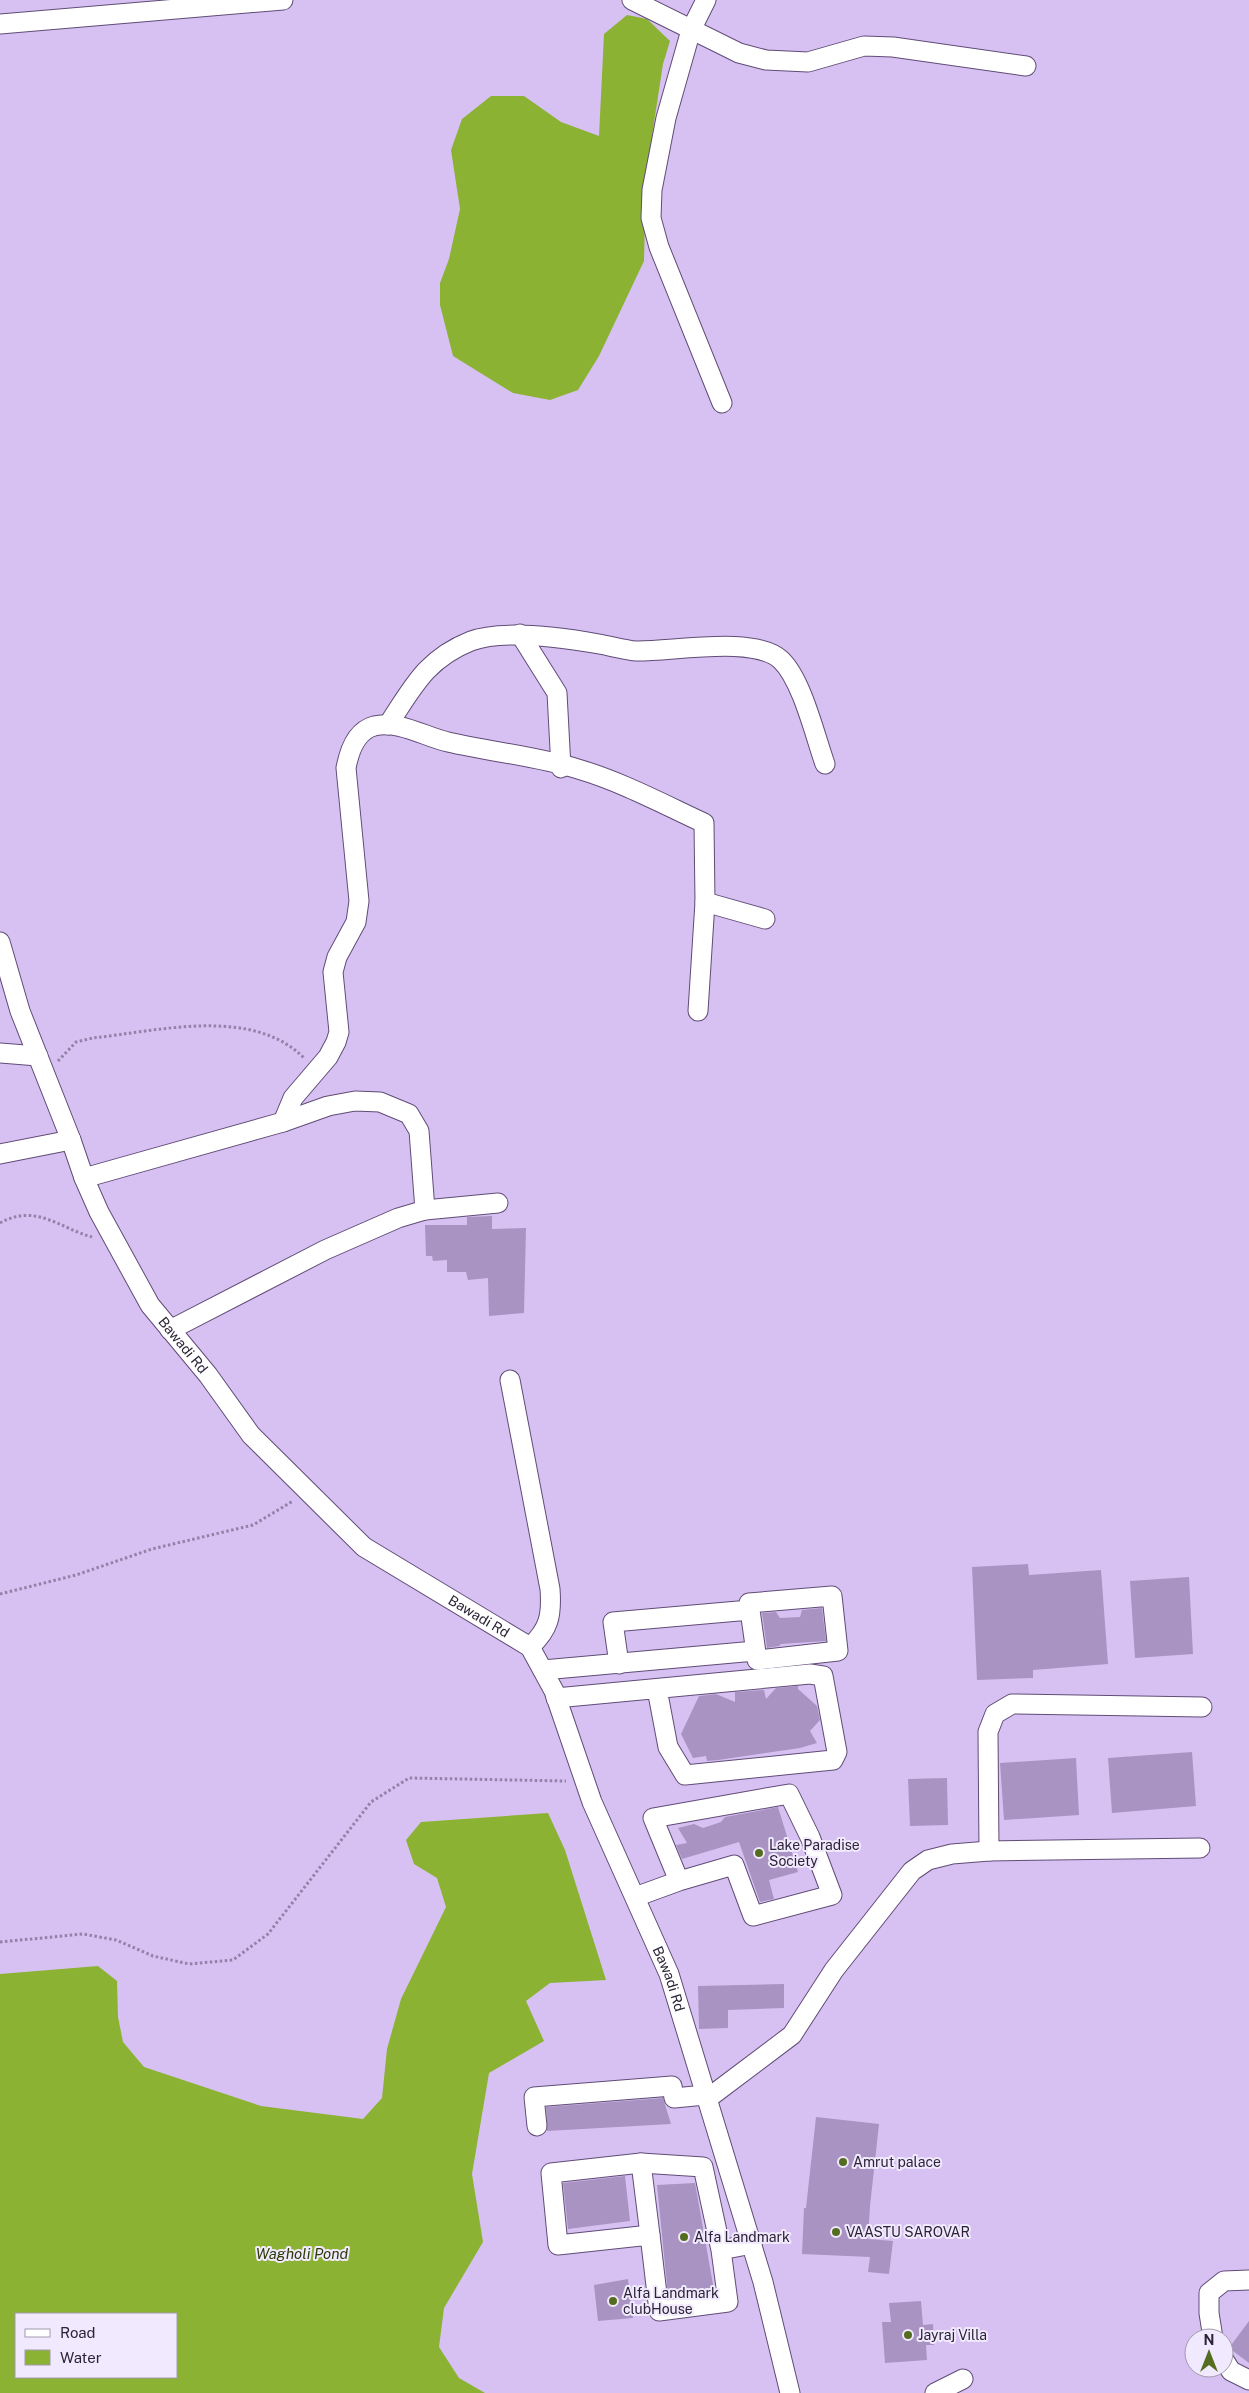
<svg xmlns="http://www.w3.org/2000/svg" width="1249" height="2393" font-family="'Public Sans',sans-serif">
  <style>
    .water { fill: #8cb234; fill-rule: evenodd }
    .building { fill: #a893c2 }
    .lines { fill: none; stroke-linecap: round; stroke-linejoin: round }
    .minor-casing { stroke: #604c76; stroke-width: 21 }
    .path { stroke: #9282a7; stroke-width: 3; stroke-dasharray: 2.5 2.5; stroke-linecap: butt }
    .minor { stroke: #fff; stroke-width: 19 }
    .poi-dot { fill: #556d1e; stroke: #f1e9fd; stroke-width: 2 }
    .labels { text-anchor: middle; dominant-baseline: central; stroke-width: 4; stroke-linejoin: round; paint-order: stroke }
    .street-label { font-size: 14px; fill: #2c2436; stroke: #f1e9fd }
    .poi-label { font-size: 14px; fill: #2c2436; stroke: #f1e9fd; text-anchor: start }
    .water-label { font-size: 15px; font-style: italic; fill: #2d3b09; stroke: #f1e9fd }
  </style>
  <rect width="100%" height="100%" fill="#d7c1f2"/>
  <path class="water" d="M 627,15 L 647,19 L 670,41 L 663,64 L 646,175 L 644,261 L 599,356 L 578,390 L 550,400 L 513,393 L 453,356 L 440,305 L 440,283 L 449,259 L 460,209 L 451,150 L 462,119 L 491,96 L 524,96 L 561,122 L 599,136 L 604,34 Z
    M 548,1813 L 565,1850 L 606,1980 L 550,1983 L 526,2001 L 544,2041 L 489,2073 L 472,2174 L 483,2242 L 444,2308 L 439,2347 L 459,2378 L 485,2393 L 0,2393 L 0,1974 L 98,1966 L 117,1981 L 118,2017 L 123,2042 L 144,2067 L 261,2106 L 363,2119 L 382,2098 L 387,2049 L 401,1999 L 446,1907 L 437,1878 L 414,1864 L 406,1840 L 421,1822 ZM 16,2314 L 176,2314 L 176,2377 L 16,2377 Z"/>
  <path class="building" d="M 492,1216 L 492,1229 L 526,1228 L 524,1313 L 489,1316 L 488,1278 L 468,1280 L 466,1272 L 447,1272 L 447,1260 L 433,1261 L 432,1256 L 426,1256 L 425,1225 L 467,1225 L 467,1217 Z
    M 1028,1564 L 1029,1575 L 1101,1570 L 1108,1664 L 1033,1670 L 1033,1678 L 977,1680 L 972,1567 Z
    M 1189,1577 L 1193,1654 L 1135,1658 L 1130,1581 Z
    M 822,1608 L 826,1641 L 781,1644 L 779,1646 L 767,1648 L 762,1613 L 776,1612 L 780,1618 L 800,1617 L 802,1610 Z
    M 798,1686 L 798,1689 L 817,1706 L 820,1720 L 810,1731 L 817,1743 L 800,1748 L 718,1760 L 707,1761 L 706,1756 L 693,1758 L 681,1734 L 699,1696 L 716,1694 L 735,1702 L 735,1692 L 764,1690 L 766,1699 L 776,1688 Z
    M 1192,1752 L 1196,1806 L 1112,1813 L 1108,1758 Z
    M 1076,1758 L 1079,1815 L 1004,1820 L 1000,1763 Z
    M 947,1778 L 948,1825 L 910,1826 L 908,1779 Z
    M 778,1807 L 798,1872 L 769,1880 L 774,1899 L 760,1902 L 739,1842 L 682,1859 L 676,1845 L 687,1843 L 678,1828 L 694,1824 L 703,1828 L 721,1822 L 725,1817 Z
    M 784,1984 L 784,2008 L 728,2010 L 728,2028 L 699,2029 L 698,1986 Z
    M 663,2098 L 671,2124 L 547,2131 L 546,2107 Z
    M 816,2117 L 879,2124 L 870,2206 L 868,2239 L 893,2241 L 889,2274 L 868,2272 L 870,2257 L 802,2254 L 804,2208 L 806,2208 Z
    M 625,2176 L 630,2221 L 568,2229 L 563,2183 Z
    M 695,2183 L 714,2290 L 668,2295 L 657,2185 Z
    M 628,2279 L 633,2318 L 598,2321 L 594,2285 Z
    M 921,2301 L 923,2325 L 933,2324 L 934,2345 L 926,2345 L 927,2360 L 885,2363 L 882,2322 L 891,2322 L 889,2303 Z
    M 1249,2321 L 1249,2363 L 1229,2348 Z"/>
  <g class="lines">
    <g class="minor-casing">
      <g id="minor">
        <path d="M 632,0 L 739,53 L 766,60 L 808,62 L 864,46 L 893,47 L 1026,66"/>
        <path d="M 706,0 L 691,30 L 666,118 L 652,190 L 651,218 L 659,247 L 722,403"/>
        <path d="M 0,24 L 283,0"/>
        <path d="M 520,634 L 557,693 L 561,768"/>
        <path d="M 388,725 C 413,687 426,659 471,641 C 503,629 565,638 599,644 C 611,646 624,650 636,651 C 671,652 754,635 781,660 C 802,680 815,736 825,764"/>
        <path id="s1" d="M 0,942 L 20,1011 L 71,1140 L 84,1178 L 99,1212 L 150,1305 L 208,1375 L 251,1435 L 364,1547 L 530,1647 L 554,1691 L 592,1802 L 669,1974 L 763,2282 L 790,2393"/>
        <path d="M 698,1011 L 705,902"/>
        <path d="M 0,1053 L 38,1056"/>
        <path d="M 283,1122 L 293,1098 L 328,1057 L 336,1042 L 339,1032 L 333,972 L 337,957 L 356,922 L 359,901 L 346,768 C 349,752 356,731 374,726 C 399,720 425,737 448,742 C 491,752 536,756 578,769 C 622,782 663,804 704,823 L 705,902 L 765,919"/>
        <path d="M 0,1154 L 71,1140"/>
        <path d="M 84,1178 L 283,1122 L 328,1106 L 355,1101 L 380,1102 L 409,1114 L 419,1131 L 425,1210"/>
        <path d="M 170,1330 L 325,1250 L 398,1218 L 425,1210 L 498,1203"/>
        <path d="M 510,1380 L 550,1589 C 552,1616 549,1629 530,1647"/>
        <path d="M 619,1664 L 613,1622 L 750,1610 L 749,1603 L 832,1596 L 838,1651 L 757,1660 L 750,1610"/>
        <path d="M 543,1670 L 755,1651"/>
        <path d="M 556,1698 L 810,1674 L 823,1676 L 837,1752 L 833,1760 L 685,1775 L 668,1747 L 657,1689"/>
        <path d="M 989,1851 L 988,1732 L 995,1714 L 1012,1704 L 1202,1707"/>
        <path d="M 635,1897 L 679,1881 L 734,1865 L 753,1916 L 832,1895 L 810,1837 L 789,1794 L 653,1818 L 679,1881"/>
        <path d="M 707,2099 L 792,2035 L 834,1970 L 912,1871 L 928,1860 L 952,1854 L 989,1851 L 1200,1848"/>
        <path d="M 537,2126 L 534,2097 L 672,2086 L 674,2098 L 705,2095"/>
        <path d="M 641,2163 L 650,2235"/>
        <path d="M 721,2250 L 728,2302 L 659,2311 L 650,2235 L 558,2245 L 551,2173 L 641,2163 L 703,2167 L 721,2250 L 752,2244"/>
        <path d="M 1213,2338 L 1209,2313 L 1209,2293 L 1224,2281 L 1249,2280"/>
        <path d="M 1224,2360 L 1231,2371 L 1249,2380"/>
        <path d="M 935,2393 L 963,2379"/>
      </g>
    </g>
    <path class="path" d="M 58,1061 L 76,1042 L 93,1038 C 158,1031 252,1006 304,1058
      M 0,1223 C 36,1203 59,1228 92,1237
      M 0,1594 L 76,1575 L 152,1549 L 253,1525 L 293,1501
      M 0,1942 L 83,1934 L 116,1940 L 153,1956 L 189,1964 L 233,1960 L 268,1934 L 371,1802 L 409,1778 L 566,1781"/>
    <use href="#minor" class="minor"/>
  </g>
  <g class="poi-dot">
    <circle cx="759" cy="1853" r="5"/>
    <circle cx="843" cy="2162" r="5"/>
    <circle cx="836" cy="2232" r="5"/>
    <circle cx="684" cy="2237" r="5"/>
    <circle cx="613" cy="2301" r="5"/>
    <circle cx="908" cy="2335" r="5"/>
  </g>
  <g class="labels">
    <g class="street-label">
      <text stroke="none"><textPath href="#s1" startOffset="446">Bawadi Rd</textPath></text>
      <text stroke="none"><textPath href="#s1" startOffset="852">Bawadi Rd</textPath></text>
      <text stroke="none"><textPath href="#s1" startOffset="1272">Bawadi Rd</textPath></text>
    </g>
    <g class="poi-label">
      <text x="769" y="1845">Lake Paradise<tspan x="769" dy="16">Society</tspan></text>
      <text x="853" y="2162">Amrut palace</text>
      <text x="846" y="2232">VAASTU SAROVAR</text>
      <text x="694" y="2237">Alfa Landmark</text>
      <text x="623" y="2293">Alfa Landmark<tspan x="623" dy="16">clubHouse</tspan></text>
      <text x="918" y="2335">Jayraj Villa</text>
    </g>
    <g class="water-label">
      <text x="302" y="2253">Wagholi Pond</text>
    </g>
  </g>
  <rect x="15" y="2313" width="162" height="65" fill="#f1e9fd" stroke="#a29aad"/>
  <rect x="25" y="2329" width="25" height="8" fill="#ffffff" stroke="#a29aad"/>
  <text x="60" y="2338" font-size="15" fill="#2c2436">Road</text>
  <rect x="25" y="2350" width="25" height="15" fill="#8cb234" stroke="#a29aad"/>
  <text x="60" y="2363" font-size="15" fill="#2c2436">Water</text>
  <g transform="translate(1209 2353)"><circle r="24" fill="#f1e9fd" stroke="#a29aad"/>
  <path d="M0-4L9 19L0 12L-9 19Z" fill="#556d1e"/>
  <text y="-8" font-size="14" font-weight="bold" text-anchor="middle" fill="#2c2436">N</text>
  </g>
</svg>
